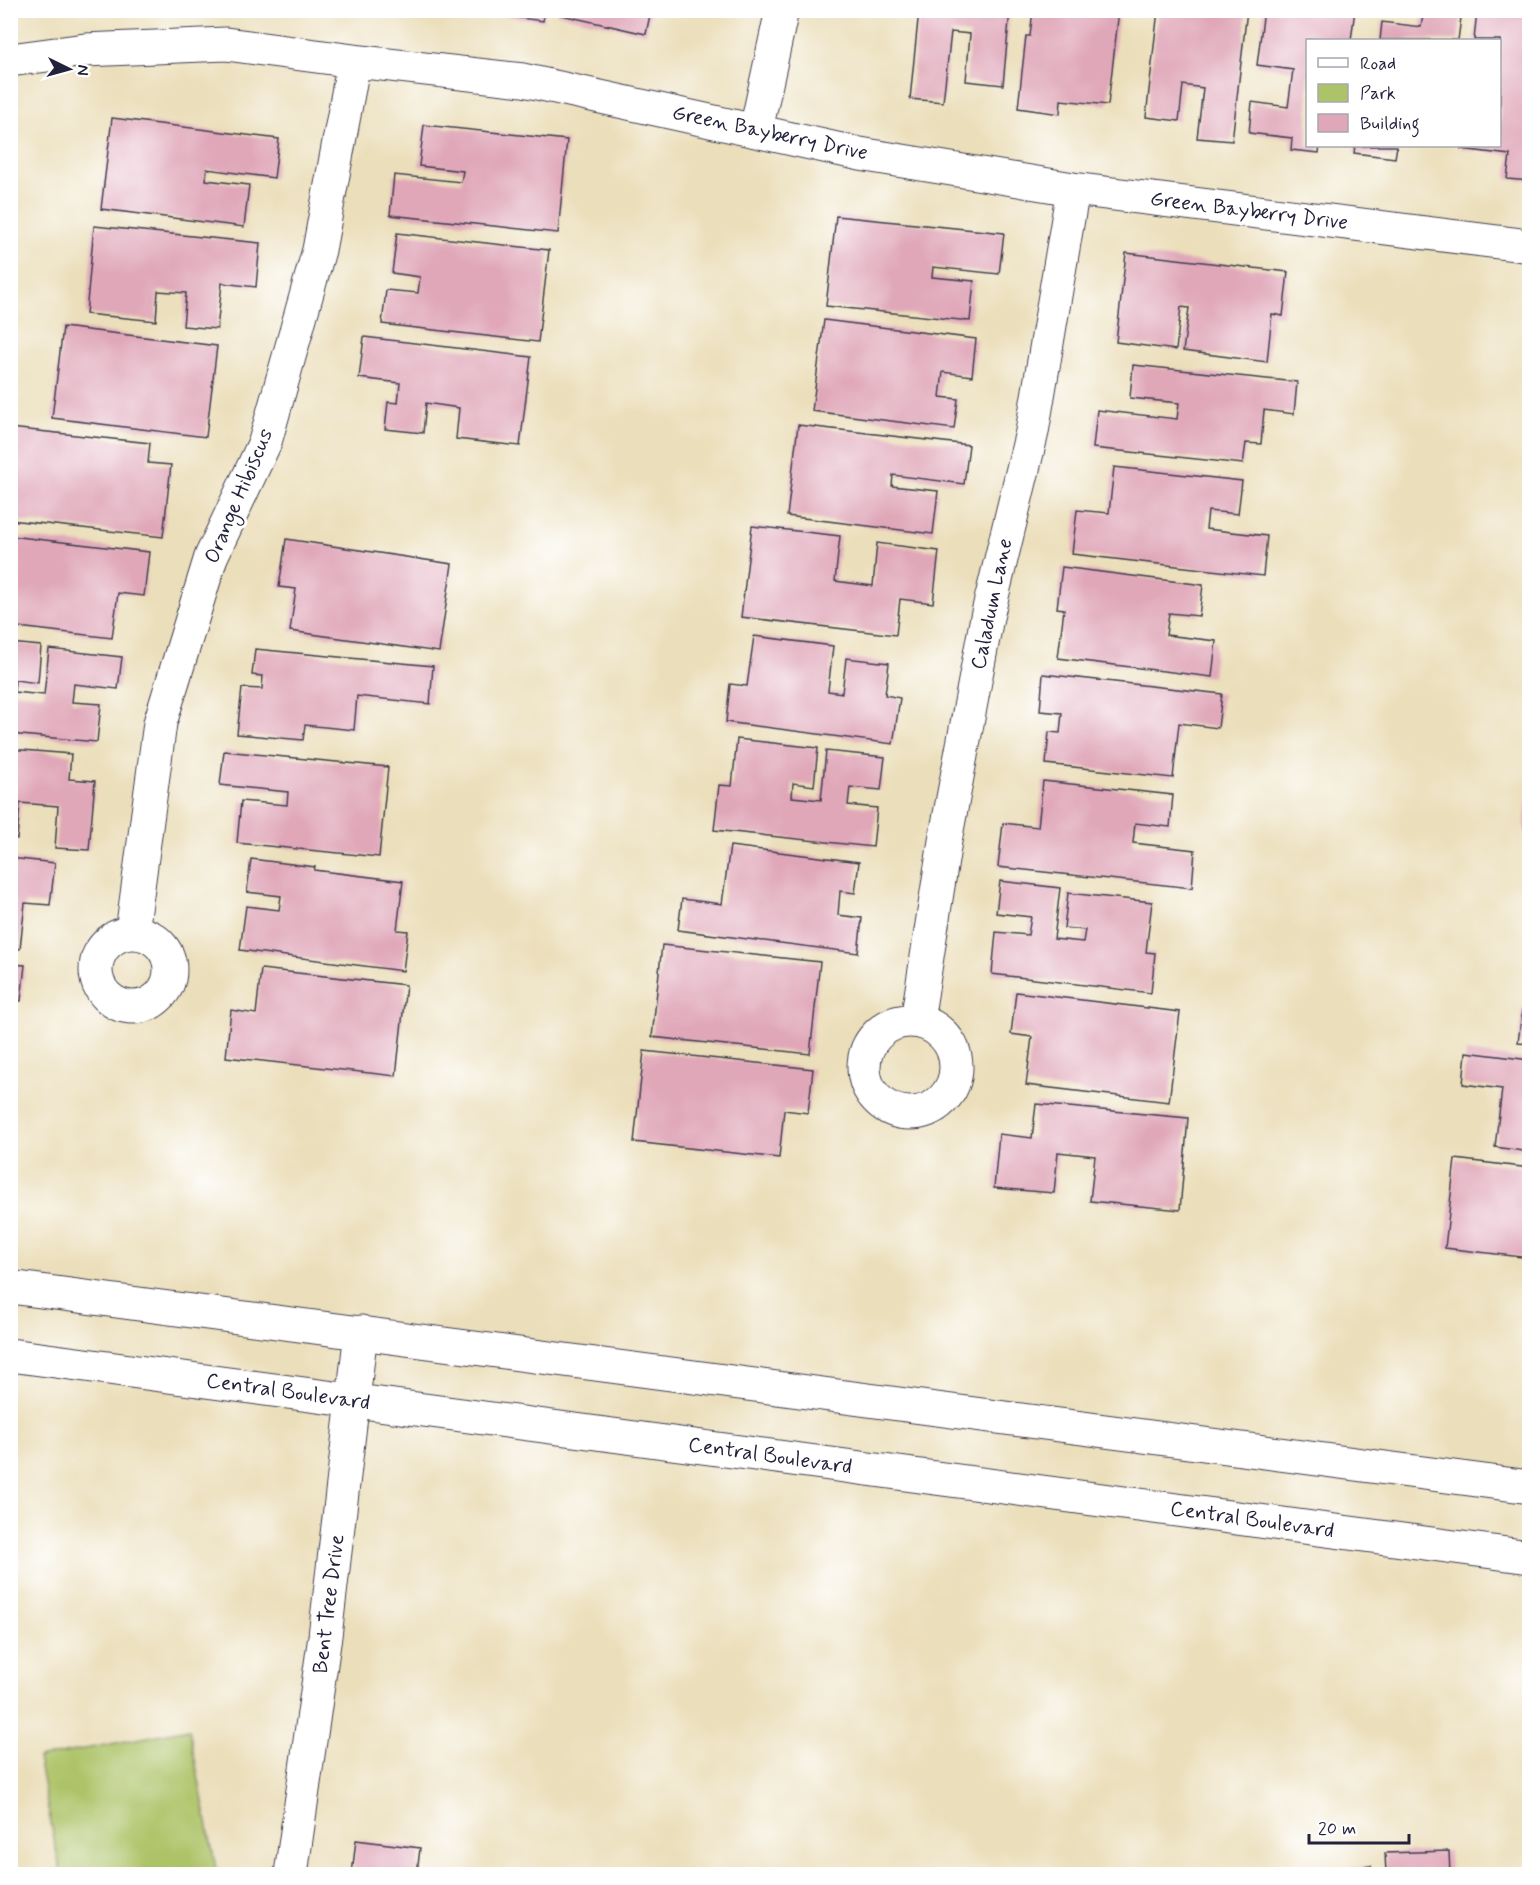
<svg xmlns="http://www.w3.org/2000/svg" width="1540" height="1885" font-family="Mynerve,sans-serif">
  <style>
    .green { fill: #adc367; stroke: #687251; stroke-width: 1.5 }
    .building { fill: #e0a7b9 }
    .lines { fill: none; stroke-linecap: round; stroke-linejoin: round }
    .minor-casing { stroke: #403e4e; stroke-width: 35 }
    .minor { stroke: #fff; stroke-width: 33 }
    .labels { text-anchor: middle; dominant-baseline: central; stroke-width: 6; stroke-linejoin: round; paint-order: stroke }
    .street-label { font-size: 21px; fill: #22223b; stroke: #fff }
  </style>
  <rect width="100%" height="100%" fill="#fff"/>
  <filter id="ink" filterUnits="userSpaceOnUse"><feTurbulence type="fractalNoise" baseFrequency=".0167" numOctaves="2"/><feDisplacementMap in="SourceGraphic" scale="12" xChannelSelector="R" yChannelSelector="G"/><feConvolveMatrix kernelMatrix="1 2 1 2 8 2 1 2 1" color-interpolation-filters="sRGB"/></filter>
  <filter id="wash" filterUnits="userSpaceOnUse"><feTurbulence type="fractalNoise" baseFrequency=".008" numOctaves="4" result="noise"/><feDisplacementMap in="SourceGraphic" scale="24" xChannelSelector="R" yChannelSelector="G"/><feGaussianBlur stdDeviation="1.35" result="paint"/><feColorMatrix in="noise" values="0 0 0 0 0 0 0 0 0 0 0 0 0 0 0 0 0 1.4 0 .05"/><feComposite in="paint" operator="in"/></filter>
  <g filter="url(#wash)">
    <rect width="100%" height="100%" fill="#ebdeba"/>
    <path class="green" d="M 189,1729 L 217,1874 L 61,1874 L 38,1758 Z"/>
    <g id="blocks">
      <path class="building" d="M 498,10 L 545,10 L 543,21 L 497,15 Z
        M 558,10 L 651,10 L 646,34 L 557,14 Z
        M 919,10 L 1010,10 L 1003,85 L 966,81 L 970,34 L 951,32 L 943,102 L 910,99 Z
        M 1033,10 L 1119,10 L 1108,105 L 1061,100 L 1060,114 L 1018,108 L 1026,36 L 1030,36 Z
        M 1158,10 L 1216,12 L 1217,10 L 1247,10 L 1232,141 L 1197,138 L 1203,88 L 1183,85 L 1179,121 L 1146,117 Z
        M 1264,10 L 1355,10 L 1351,40 L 1308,40 L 1308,146 L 1320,146 L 1319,153 L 1291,150 L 1292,138 L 1249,133 L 1252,102 L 1288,107 L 1293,70 L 1257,65 Z
        M 1424,10 L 1462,10 L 1458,40 L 1380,40 L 1382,22 L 1421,27 Z
        M 1477,10 L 1530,10 L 1530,181 L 1507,179 L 1510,155 L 1461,149 L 1462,146 L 1500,146 L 1500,40 L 1474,40 Z
        M 112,118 L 279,139 L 274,178 L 207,169 L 206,180 L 249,185 L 244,227 L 101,209 Z
        M 424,125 L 567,140 L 558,233 L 390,215 L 394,175 L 461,182 L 463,171 L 419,166 Z
        M 1355,146 L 1397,146 L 1395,158 L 1354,153 Z
        M 836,216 L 1004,233 L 999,274 L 933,267 L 932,277 L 974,281 L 970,321 L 826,306 Z
        M 94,226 L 260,243 L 256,287 L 222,283 L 217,329 L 183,326 L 186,293 L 158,291 L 156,321 L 86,314 Z
        M 397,233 L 549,250 L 538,342 L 382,324 L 386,290 L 418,293 L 420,277 L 392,273 Z
        M 1126,253 L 1288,272 L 1283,316 L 1272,314 L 1267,362 L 1183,351 L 1189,308 L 1181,307 L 1176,350 L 1116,342 Z
        M 824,320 L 976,339 L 972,376 L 943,372 L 940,397 L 958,399 L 954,429 L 812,411 Z
        M 63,327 L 217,346 L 206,437 L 52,418 Z
        M 364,337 L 531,357 L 520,446 L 456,439 L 459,408 L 426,403 L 423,433 L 385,429 L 388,402 L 398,403 L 400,383 L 359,378 Z
        M 1133,365 L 1297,382 L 1294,414 L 1264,410 L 1261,444 L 1246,443 L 1243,464 L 1093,448 L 1097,410 L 1177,419 L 1179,403 L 1130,398 Z
        M 798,425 L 969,445 L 964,484 L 893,475 L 892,486 L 938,491 L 933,534 L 787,516 Z
        M 10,428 L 150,443 L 148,463 L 171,465 L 163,537 L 10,520 Z
        M 1114,467 L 1242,481 L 1238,514 L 1208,511 L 1206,529 L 1267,536 L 1263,576 L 1072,554 L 1077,510 L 1109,513 Z
        M 752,526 L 840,536 L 835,581 L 873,586 L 877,543 L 939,551 L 933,603 L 900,599 L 896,635 L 741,617 Z
        M 10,536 L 149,552 L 144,596 L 118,593 L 112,638 L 10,626 Z
        M 286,539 L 452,564 L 439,652 L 290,631 L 296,589 L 279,587 Z
        M 1062,567 L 1203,585 L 1199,616 L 1169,613 L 1166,635 L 1216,641 L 1212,677 L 1058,658 L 1064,609 L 1057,608 Z
        M 754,636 L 833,646 L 828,691 L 842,693 L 846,658 L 889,663 L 885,695 L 900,698 L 893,744 L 726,722 L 730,684 L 747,686 Z
        M 10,643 L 41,646 L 38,683 L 15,680 L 14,692 L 44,695 L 49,649 L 122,657 L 118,689 L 74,684 L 72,702 L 101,704 L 97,742 L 10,734 Z
        M 255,649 L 433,666 L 430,704 L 357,696 L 354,730 L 305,725 L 303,740 L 237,734 L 242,688 L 262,689 L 263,676 L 252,675 Z
        M 1043,674 L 1222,694 L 1218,728 L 1179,723 L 1173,778 L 1046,764 L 1049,732 L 1060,733 L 1062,713 L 1040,711 Z
        M 737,739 L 818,748 L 814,786 L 793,783 L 792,797 L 821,800 L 826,751 L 885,757 L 881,790 L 850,787 L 848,805 L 877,808 L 873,847 L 714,830 L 719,785 L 732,786 Z
        M 10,749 L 71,754 L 69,779 L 95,781 L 89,850 L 55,848 L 58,806 L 20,803 L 17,839 L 10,838 Z
        M 224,751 L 388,767 L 379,857 L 237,843 L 241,801 L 287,805 L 288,792 L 220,785 Z
        M 1043,781 L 1173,795 L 1170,827 L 1135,823 L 1133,843 L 1195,850 L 1192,888 L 998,867 L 1003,823 L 1038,827 Z
        M 1528,794 L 1530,794 L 1530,828 L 1524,827 Z
        M 730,846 L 859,862 L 855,893 L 840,891 L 838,915 L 862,918 L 858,953 L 678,930 L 682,899 L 722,904 Z
        M 10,858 L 55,863 L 50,905 L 25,903 L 20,949 L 10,948 Z
        M 251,859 L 315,867 L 314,870 L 403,881 L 397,930 L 408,931 L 403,971 L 240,950 L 246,906 L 279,910 L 281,896 L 247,892 Z
        M 1000,881 L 1060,888 L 1054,939 L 1083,942 L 1085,930 L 1064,928 L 1068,893 L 1152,902 L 1146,952 L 1155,953 L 1151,993 L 992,974 L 996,932 L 1028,935 L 1031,917 L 996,913 Z
        M 662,945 L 820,962 L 810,1054 L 652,1037 Z
        M 10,964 L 25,965 L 21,1001 L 10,1000 Z
        M 261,969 L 406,985 L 396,1076 L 226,1057 L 231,1010 L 256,1014 Z
        M 1016,992 L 1180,1012 L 1169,1102 L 1026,1085 L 1032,1037 L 1011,1034 Z
        M 1522,1010 L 1530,1011 L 1530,1044 L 1518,1043 Z
        M 10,1020 L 16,1021 L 13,1056 L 10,1056 Z
        M 644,1051 L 813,1069 L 808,1113 L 784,1110 L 779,1158 L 634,1142 Z
        M 1466,1052 L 1530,1060 L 1530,1152 L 1495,1147 L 1502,1089 L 1463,1084 Z
        M 1036,1104 L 1188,1118 L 1180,1210 L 1090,1201 L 1095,1156 L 1058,1152 L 1054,1193 L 994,1188 L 999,1134 L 1032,1138 Z
        M 1455,1159 L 1530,1168 L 1530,1258 L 1445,1248 Z
        M 356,1840 L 420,1848 L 417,1874 L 352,1874 Z
        M 1449,1851 L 1450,1874 L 1386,1874 L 1385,1853 Z
        M 1371,1866 L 1372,1874 L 1305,1874 L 1305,1873 Z"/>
    </g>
  </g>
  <g filter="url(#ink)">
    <use href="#blocks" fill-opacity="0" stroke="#403e4e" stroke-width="1.5"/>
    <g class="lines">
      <g class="minor-casing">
        <path id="minor" d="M 10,60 L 85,50 L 226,44 L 354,61 L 523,80 L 860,154 L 1073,189 L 1530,246
          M 756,130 L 782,10
          M 132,932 L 160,723 L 211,557 L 265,442 L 319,250 L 354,61
          M96 970a37 37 0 1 1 74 0a37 37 0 1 1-74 0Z
          M 917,1021 L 945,841 L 987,617 L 1032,432 L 1073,189
          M864 1067a46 46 0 1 1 92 0a46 46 0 1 1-92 0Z
          M 10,1287 L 1530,1487
          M 10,1355 L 1530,1557
          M 291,1874 L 325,1636 L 361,1332"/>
      </g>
      <use href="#minor" class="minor"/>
    </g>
  </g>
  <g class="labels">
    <g class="street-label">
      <text transform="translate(770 133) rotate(12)">Green Bayberry Drive</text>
      <text transform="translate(1249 211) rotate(7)">Green Bayberry Drive</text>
      <text transform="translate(239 496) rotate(-67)">Orange Hibiscus</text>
      <text transform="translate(992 604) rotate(-78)">Caladum Lane</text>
      <text transform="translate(288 1392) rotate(8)">Central Boulevard</text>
      <text transform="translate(770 1456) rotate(8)">Central Boulevard</text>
      <text transform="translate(1252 1520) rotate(8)">Central Boulevard</text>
      <text transform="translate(329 1604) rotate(-83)">Bent Tree Drive</text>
    </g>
  </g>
  <rect width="1540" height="1885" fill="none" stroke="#fff" stroke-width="36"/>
  <rect x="1306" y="39" width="195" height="108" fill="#ffffff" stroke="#a7a7b1" stroke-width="1.5"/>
  <rect x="1318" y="58" width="30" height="9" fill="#ffffff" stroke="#a7a7b1" stroke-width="1.5"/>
  <text x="1360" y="69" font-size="18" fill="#22223b">Road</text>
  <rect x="1318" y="84" width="30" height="18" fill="#adc367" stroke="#a7a7b1" stroke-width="1.5"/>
  <text x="1360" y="99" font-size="18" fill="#22223b">Park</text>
  <rect x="1318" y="114" width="30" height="18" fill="#e0a7b9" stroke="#a7a7b1" stroke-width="1.5"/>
  <text x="1360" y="129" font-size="18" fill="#22223b">Building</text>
  <g transform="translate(69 69) rotate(95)" stroke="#ffffff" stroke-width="4.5" paint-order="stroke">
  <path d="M0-4.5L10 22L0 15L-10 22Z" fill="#22223b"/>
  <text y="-9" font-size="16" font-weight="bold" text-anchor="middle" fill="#22223b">N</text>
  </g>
  <path d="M1309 1834v9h100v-9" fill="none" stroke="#22223b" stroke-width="3"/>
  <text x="1318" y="1834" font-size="18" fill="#22223b" stroke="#ffffff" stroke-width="4.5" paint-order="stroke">20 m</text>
</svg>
